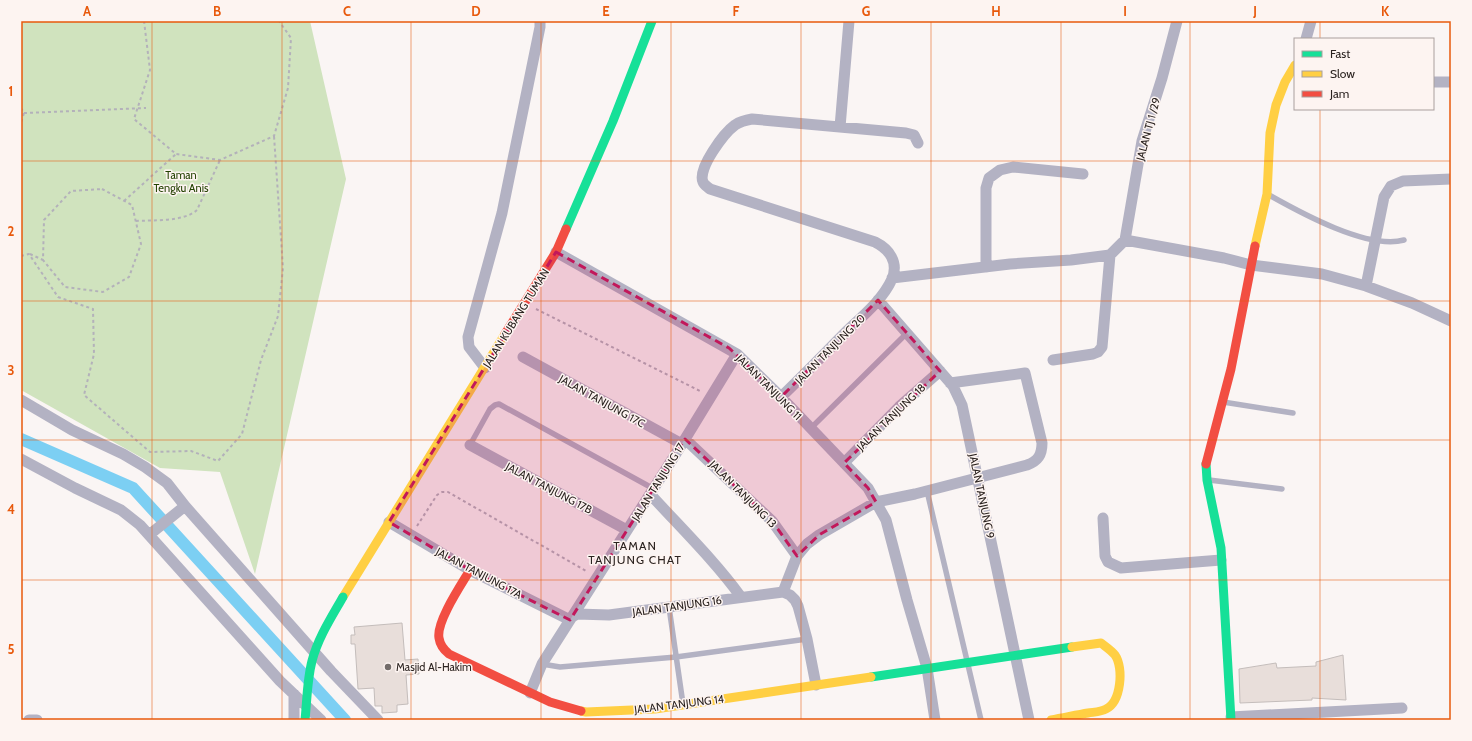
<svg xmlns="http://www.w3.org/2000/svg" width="1472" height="741" font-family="Cabin,sans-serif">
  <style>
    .green { fill: #d0e3be }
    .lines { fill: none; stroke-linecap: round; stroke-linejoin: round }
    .canal { stroke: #7ccff3; stroke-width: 12 }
    .building { fill: #e8deda; stroke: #c4bdbb }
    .path { stroke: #b3b1ba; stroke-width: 2; stroke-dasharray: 3 3; stroke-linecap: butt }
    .lane { stroke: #b3b2c3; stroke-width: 5.5 }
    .street { stroke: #b3b2c3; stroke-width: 11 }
    .fast { stroke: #16e098; stroke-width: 9 }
    .slow { stroke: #ffcf43; stroke-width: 9 }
    .jam { stroke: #f24e42; stroke-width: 9 }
    .fast-bridge { stroke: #16e098; stroke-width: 9 }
    .marked { fill: #c2185b; fill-opacity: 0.2; stroke: #c2185b; stroke-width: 3; stroke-dasharray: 8 5; stroke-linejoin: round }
    .grid { fill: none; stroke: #e8590c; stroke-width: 1; stroke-opacity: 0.55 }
    .poi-dot { fill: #736c6a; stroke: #fdf4f1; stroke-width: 1.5 }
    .labels { text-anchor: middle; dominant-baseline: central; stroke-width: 3; stroke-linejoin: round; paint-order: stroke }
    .street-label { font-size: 11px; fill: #2b2320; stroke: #fdf4f1 }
    .park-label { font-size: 11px; fill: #224100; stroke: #fdf4f1 }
    .poi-label { font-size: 11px; fill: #2b2320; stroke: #fdf4f1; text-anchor: start }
    .neighbourhood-label { font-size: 12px; letter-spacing: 1px; fill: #2b2320; stroke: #fdf4f1 }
    .neatline { fill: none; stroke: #e8590c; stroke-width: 1.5 }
    .grid-label { font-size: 13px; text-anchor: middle; font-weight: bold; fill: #e8590c }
  </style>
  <rect width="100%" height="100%" fill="#faf5f4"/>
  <path class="green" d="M 21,21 L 310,21 L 346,179 L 255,574 L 220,472 L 160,468 L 21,390 Z"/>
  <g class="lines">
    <path class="canal" d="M 21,439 L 133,488 L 345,720"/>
  </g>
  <path class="building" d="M 402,623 L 405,660 L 418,659 L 419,674 L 406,675 L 408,704 L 397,705 L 397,712 L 382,713 L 382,706 L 375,706 L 374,688 L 358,689 L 355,644 L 351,644 L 351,635 L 355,635 L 354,627 Z
    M 1343,655 L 1346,700 L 1312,698 L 1312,700 L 1240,703 L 1239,669 L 1276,663 L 1277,668 L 1316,666 L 1316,662 Z"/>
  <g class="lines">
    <path class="path" d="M 144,21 L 150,70 L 134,119 L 176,154 L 220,160 L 274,136 L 288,88 L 291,38 L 279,21
      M 21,108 L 24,113 L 21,123
      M 24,113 L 146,108
      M 102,189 L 132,205 L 141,244 L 129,277 L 103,292 L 65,287 L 43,260 L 44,220 L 71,191 Z
      M 124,201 L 176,154
      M 136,221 C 153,220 184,222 197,210 L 220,160
      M 30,254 L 43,260
      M 21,256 L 29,254 L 58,297 L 93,309 L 94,354 L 84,395 L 150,452 L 191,451 L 218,461 L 242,434 L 261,360 L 278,316 L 283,268 L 274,136
      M 536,309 L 702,392
      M 417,526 L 437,495 L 442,492 L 448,492 L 588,572"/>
    <path class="lane" d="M 1269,195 C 1301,213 1368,250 1404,240
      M 1223,402 L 1293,413
      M 811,428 L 907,333
      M 470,445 L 490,409 L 495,405 L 499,404 L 654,489
      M 1209,480 L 1282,489
      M 927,491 L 981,720
      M 669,607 L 683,704
      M 542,664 L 560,667 L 676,657 L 807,639"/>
    <path class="street" d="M 1306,39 L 1311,21
      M 1433,82 L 1451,82
      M 840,127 L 849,21
      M 1125,240 L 1224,258 L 1251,265 L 1322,274 L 1366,286 L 1412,303 L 1451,321
      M 556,252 L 737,354 L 781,397 L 868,488 L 886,520 L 907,600 L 927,668 L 935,720
      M 1110,255 L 1125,240 L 1142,141 L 1162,78 L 1177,21
      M 986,267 L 986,188 L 989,178 L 1000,170 L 1013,167 L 1083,174
      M 892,278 L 1010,264 L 1071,260 L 1110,255
      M 1366,286 L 1384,197 L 1391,186 L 1403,181 L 1451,179
      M 878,300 L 953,386 L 962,405 L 1029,720
      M 523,357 L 682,444
      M 1053,360 L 1093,354 L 1098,352 L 1102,347 L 1110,255
      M 485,368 L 469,347 L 468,337 L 502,213 L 540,27 L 540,21
      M 781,397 C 804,375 826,352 848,330 C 864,315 883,299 892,279 C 899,262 889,249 875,242 L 710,189 C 708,187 704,185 703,182 C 697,169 724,133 735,125 C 741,121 746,120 752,119 L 906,133 L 914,135 L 918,143
      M 21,400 L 72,430 L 123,454 L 145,467 L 167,483 L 185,506 L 331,671 L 378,720
      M 685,439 L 772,521 L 797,556
      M 470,445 L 627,530
      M 21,459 L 75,488 L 121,510 L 140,525 L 280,681 L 321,720
      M 844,463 L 899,407 L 940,371
      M 650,494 C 681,528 714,560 741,597
      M 1103,518 L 1105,556 L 1108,562 L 1121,568 L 1221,560
      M 389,522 L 470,570 L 570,620
      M 149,535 L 185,506
      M 783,592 L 797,556 L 807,544 L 819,535 L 876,502 L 915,494 L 1027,465 C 1038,461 1042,455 1042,443 L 1025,373 L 950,383
      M 572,617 L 577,614 L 609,615 L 783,592 L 790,595 L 795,600 L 798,606 L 807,639 L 816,685
      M 530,693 L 542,664 L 682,444 L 737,354
      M 1231,717 L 1402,708
      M 29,720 L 37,720
      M 294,720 L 294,694"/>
    <path class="fast" d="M 566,229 L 613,121 L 652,21
      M 1206,464 L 1207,480 L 1221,548 L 1231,720
      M 871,677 L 1072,647"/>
    <path class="slow" d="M 1255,246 L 1267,194 L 1270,133 L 1276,105 L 1285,82 L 1295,65
      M 343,597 L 505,334
      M 581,711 L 586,712 L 655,709 L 871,677
      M 1051,720 C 1063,718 1076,715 1088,713 C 1094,712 1101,712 1106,709 C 1121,702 1124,668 1115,655 C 1111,650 1106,647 1101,643 L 1072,647"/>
    <path class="jam" d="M 505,334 L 556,252 L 566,229
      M 1206,464 L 1231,369 L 1255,246
      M 470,570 C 461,585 436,622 439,638 C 440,645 444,650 449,654 L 550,702 L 581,711"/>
    <path class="fast-bridge" d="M 305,720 C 307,701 307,680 312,661 C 318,638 331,618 343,597"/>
  </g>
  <path class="marked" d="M 556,252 L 729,348 L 781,397 L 878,300 L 940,371 L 844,463 L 868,488 L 876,502 L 819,535 L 797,556 L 772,521 L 685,439 L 570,620 L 470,570 L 389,522 Z"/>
  <path class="grid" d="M 152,21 L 152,720M 282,21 L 282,720M 411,21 L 411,720M 541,21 L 541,720M 671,21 L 671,720M 801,21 L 801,720M 931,21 L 931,720M 1061,21 L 1061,720M 1190,21 L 1190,720M 1320,21 L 1320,39M 1320,109 L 1320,720M 21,161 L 1451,161M 21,301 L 1451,301M 21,440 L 1451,440M 21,580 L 1451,580"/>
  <circle class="poi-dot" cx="388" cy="667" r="4"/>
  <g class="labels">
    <g class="street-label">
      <text transform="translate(1148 129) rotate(-75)">JALAN TJ 1 /29</text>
      <text transform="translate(516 318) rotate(-58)">JALAN KUBANG TUMAN</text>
      <text transform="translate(830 349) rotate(-45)">JALAN TANJUNG 20</text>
      <text transform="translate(769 387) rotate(45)">JALAN TANJUNG 11</text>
      <text transform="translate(602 401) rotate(29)">JALAN TANJUNG 17C</text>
      <text transform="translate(891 417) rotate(-44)">JALAN TANJUNG 18</text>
      <text transform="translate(658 482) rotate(-58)">JALAN TANJUNG 17</text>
      <text transform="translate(549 488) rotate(28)">JALAN TANJUNG 17B</text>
      <text transform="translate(743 494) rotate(45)">JALAN TANJUNG 13</text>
      <text transform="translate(982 496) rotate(78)">JALAN TANJUNG 9</text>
      <text transform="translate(479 573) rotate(28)">JALAN TANJUNG 17A</text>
      <text transform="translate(677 606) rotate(-8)">JALAN TANJUNG 16</text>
      <text transform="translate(679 704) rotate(-7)">JALAN TANJUNG 14</text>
    </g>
    <g class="park-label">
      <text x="181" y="175">Taman<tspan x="181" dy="13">Tengku Anis</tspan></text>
    </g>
    <g class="poi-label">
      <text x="396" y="667">Masjid Al-Hakim</text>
    </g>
    <g class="neighbourhood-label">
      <text x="635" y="545">TAMAN<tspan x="635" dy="14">TANJUNG CHAT</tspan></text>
    </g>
  </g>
  <rect width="1472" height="741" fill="none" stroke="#fdf4f1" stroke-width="44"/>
  <rect x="1294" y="38" width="140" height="72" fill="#fdf4f1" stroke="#a9a09d"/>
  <rect x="1302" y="51" width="20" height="6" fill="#16e098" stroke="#a9a09d"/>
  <text x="1330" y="58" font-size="12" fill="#2b2320">Fast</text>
  <rect x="1302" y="71" width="20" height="6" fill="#ffcf43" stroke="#a9a09d"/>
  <text x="1330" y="78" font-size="12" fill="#2b2320">Slow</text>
  <rect x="1302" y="91" width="20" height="6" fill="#f24e42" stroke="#a9a09d"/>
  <text x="1330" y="98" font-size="12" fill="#2b2320">Jam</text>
  <rect x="22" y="22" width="1428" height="697" class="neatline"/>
  <g class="grid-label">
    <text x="87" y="16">A</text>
    <text x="217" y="16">B</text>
    <text x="347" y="16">C</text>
    <text x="476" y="16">D</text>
    <text x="606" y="16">E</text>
    <text x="736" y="16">F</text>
    <text x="866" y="16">G</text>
    <text x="996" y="16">H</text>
    <text x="1125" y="16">I</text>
    <text x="1255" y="16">J</text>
    <text x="1385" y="16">K</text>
    <text x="11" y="96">1</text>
    <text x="11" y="236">2</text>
    <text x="11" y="375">3</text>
    <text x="11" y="514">4</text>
    <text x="11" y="654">5</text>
  </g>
</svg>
